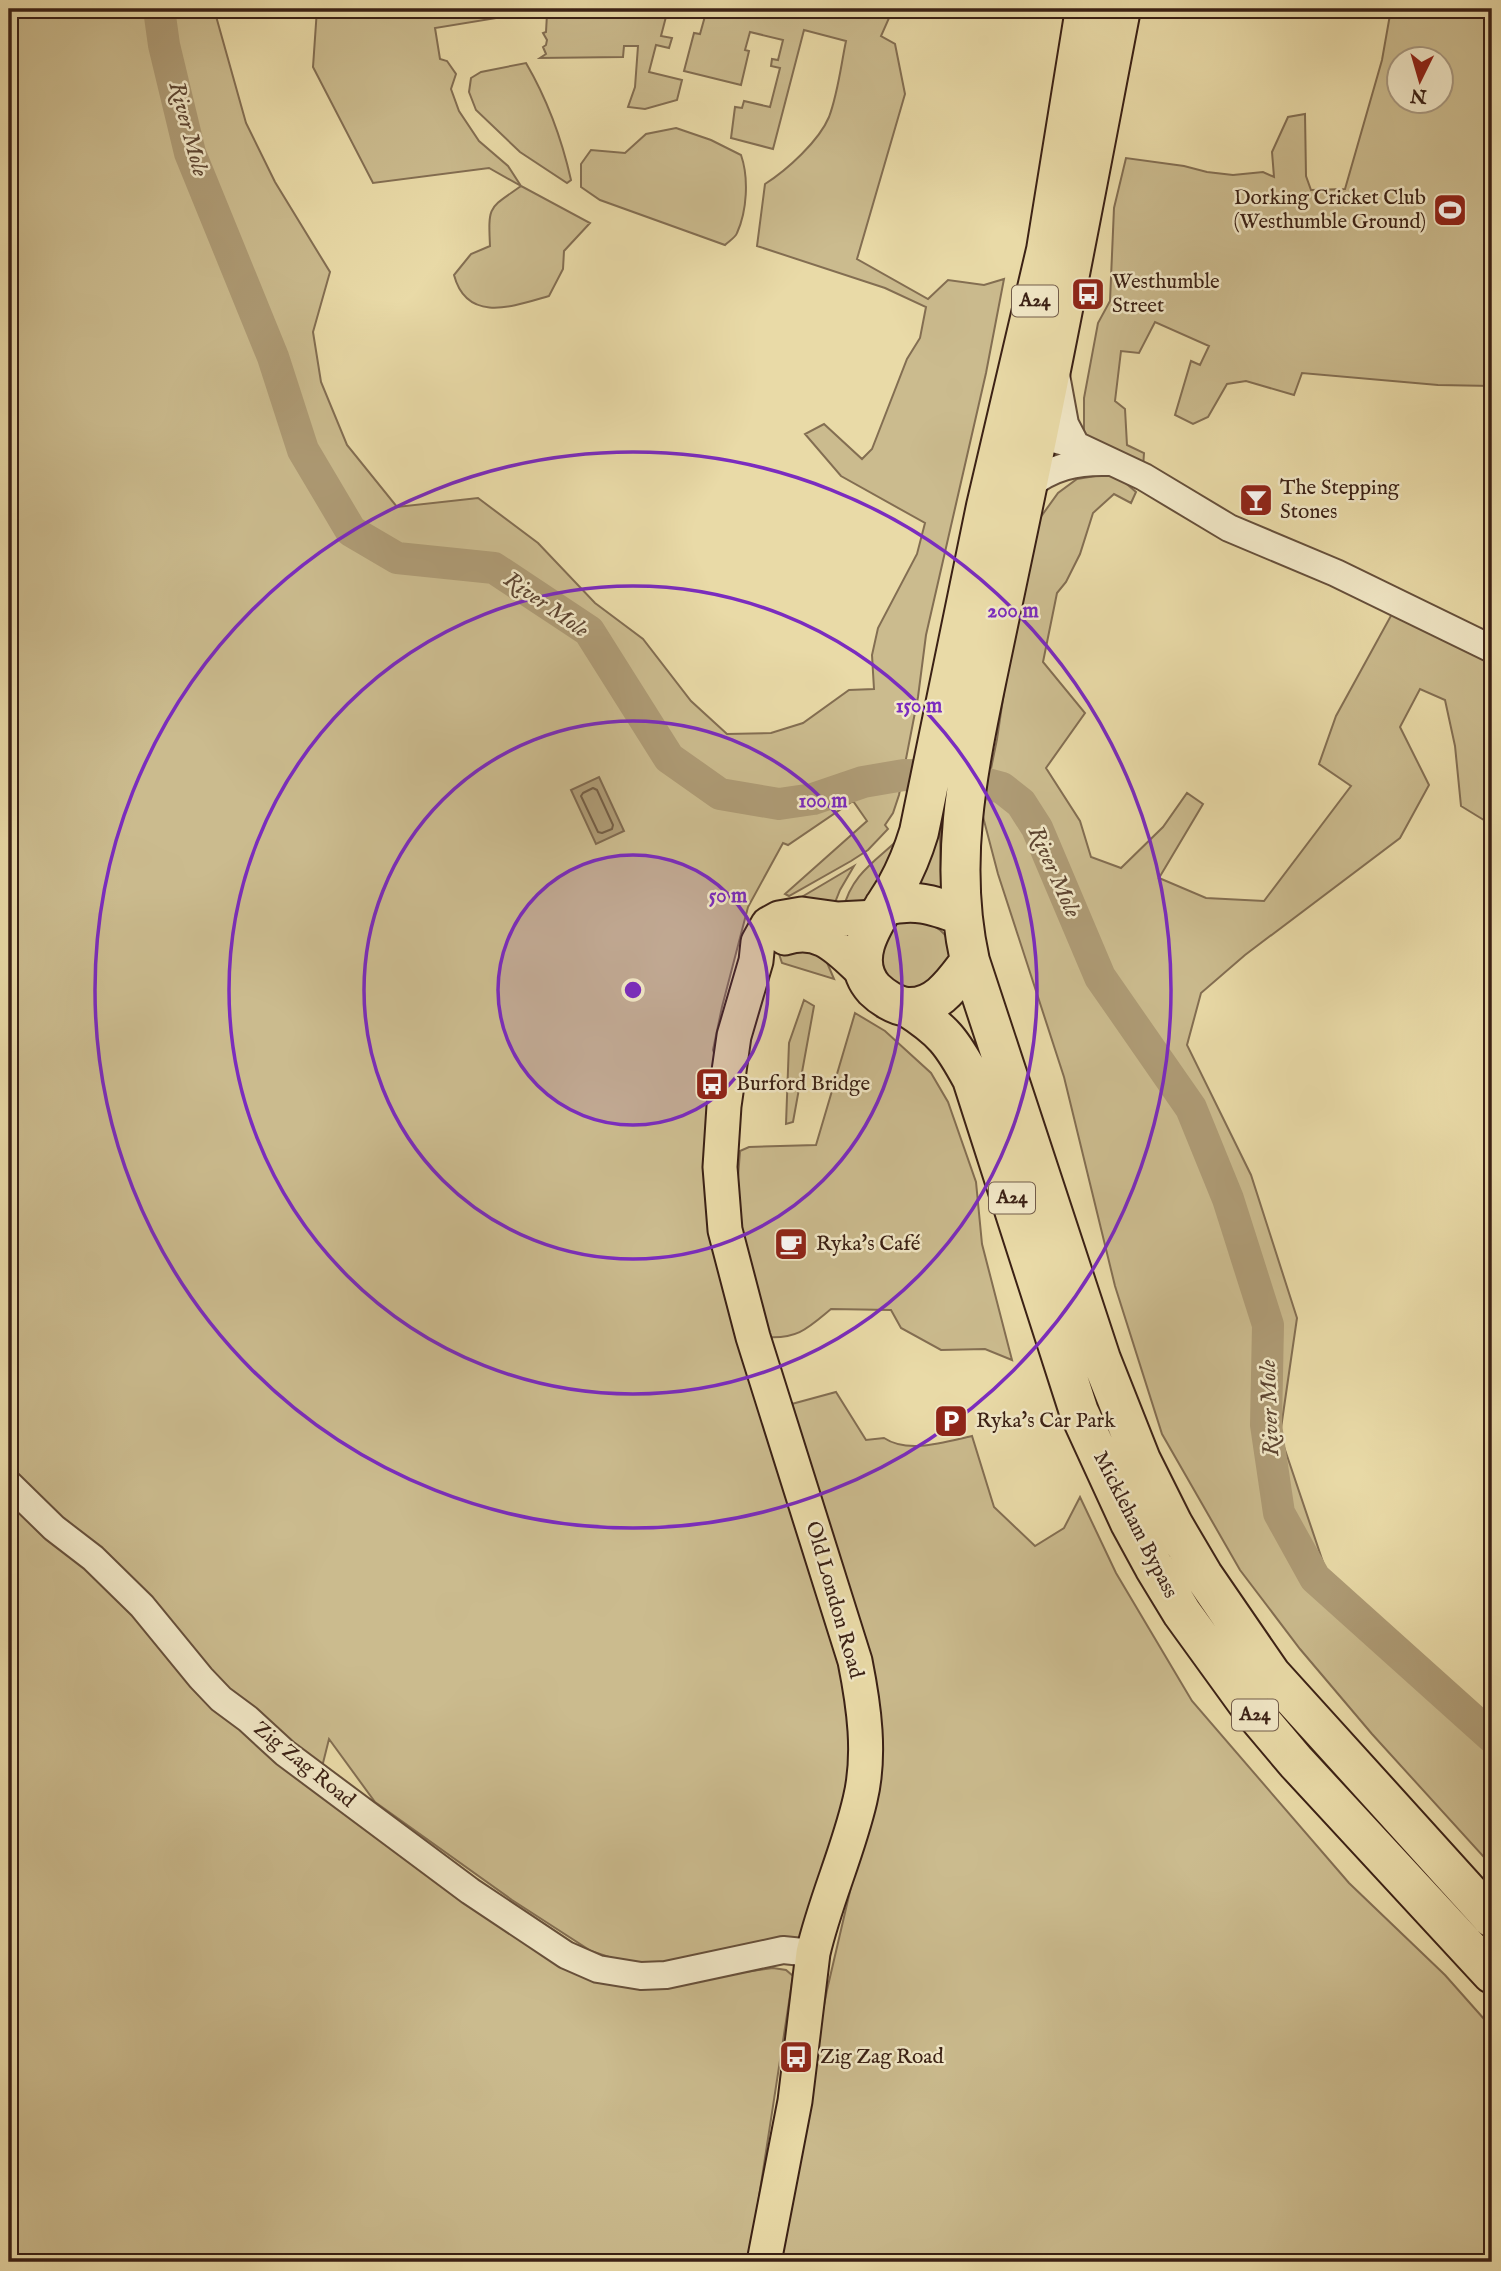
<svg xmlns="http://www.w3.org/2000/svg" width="1501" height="2271" font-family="'IM FELL English',serif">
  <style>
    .green { fill: #cbbb8e; stroke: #836e52; stroke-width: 2; fill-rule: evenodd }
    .water { fill: #ae9b75; stroke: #806a4f; stroke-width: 2 }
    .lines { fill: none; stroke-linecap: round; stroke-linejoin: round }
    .shore { stroke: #745e45; stroke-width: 2 }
    .river { stroke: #ae9b75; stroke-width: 32 }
    .minor-casing { stroke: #664f3a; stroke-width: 30 }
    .major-casing { stroke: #3b2115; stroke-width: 37 }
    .highway-casing { stroke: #3b2115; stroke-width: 42 }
    .minor { stroke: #f1e7c6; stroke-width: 26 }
    .major { stroke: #e9daa7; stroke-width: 33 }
    .highway { stroke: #e9daa7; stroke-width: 38 }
    .ring { fill: none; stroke: #7b2cbf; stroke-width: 3.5 }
    .labels { text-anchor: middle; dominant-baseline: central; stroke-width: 5; stroke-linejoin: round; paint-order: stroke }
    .shield { fill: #f1e7c6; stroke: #725c4a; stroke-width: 2 }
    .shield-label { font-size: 19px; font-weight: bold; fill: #3b2115 }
    .poi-label { font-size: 21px; fill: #3b2115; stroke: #f1e7c6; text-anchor: start }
    .street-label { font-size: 21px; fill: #3b2115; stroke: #f1e7c6 }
    .water-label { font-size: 23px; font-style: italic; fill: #5e4632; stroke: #f1e7c6 }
    .centre { fill: #7b2cbf; stroke: #f1e7c6; stroke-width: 3.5 }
    .ring-label { font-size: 21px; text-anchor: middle; font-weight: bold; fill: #7b2cbf; stroke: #f1e7c6; stroke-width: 5; stroke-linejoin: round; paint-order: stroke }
  </style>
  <rect width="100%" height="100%" fill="#e9daa7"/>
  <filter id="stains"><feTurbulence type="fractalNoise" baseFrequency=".00286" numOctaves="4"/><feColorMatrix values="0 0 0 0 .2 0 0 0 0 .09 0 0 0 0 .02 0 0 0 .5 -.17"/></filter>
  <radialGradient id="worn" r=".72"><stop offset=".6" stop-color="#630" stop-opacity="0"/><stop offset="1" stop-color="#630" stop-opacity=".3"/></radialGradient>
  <path class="green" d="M 9,9 L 214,9 L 246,123 L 275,182 L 330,272 L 313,332 L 321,382 L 347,445 L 397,507 L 478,498 L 538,543 L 595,603 L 643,639 L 691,701 L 727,734 L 771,733 L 803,723 L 849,690 L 874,689 L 872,655 L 878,628 L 917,554 L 925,523 L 841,476 L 805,434 L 824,424 L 862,459 L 872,449 L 907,359 L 920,338 L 926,307 L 885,288 L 757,246 L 765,184 C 787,170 819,141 829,117 C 838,93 841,65 846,41 L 804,30 L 773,149 L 731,138 L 735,107 L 742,108 L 744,101 L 770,107 L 780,68 L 771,66 L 772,59 L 778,60 L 783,40 L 750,32 L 745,50 L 749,51 L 741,85 L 684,71 L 694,33 L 700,34 L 707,9 L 893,9 L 881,36 L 895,44 L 905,94 L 857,259 L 928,299 L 948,280 L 984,285 L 1004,279 L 986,373 L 926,635 L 918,697 L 899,795 L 893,813 L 885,825 L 888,829 L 868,850 L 851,861 L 789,896 L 785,894 L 867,821 L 853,801 L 788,845 L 783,843 L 748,907 L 722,1007 L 713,1050 L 718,1065 L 712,1127 L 851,1704 L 847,1793 L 802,1938 L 645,1969 L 591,1951 L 512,1900 L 375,1802 L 329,1739 L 318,1783 L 485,1911 L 666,1983 L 773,1968 L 786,1970 L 793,1976 L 749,2262 L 9,2262 Z
    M 317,9 L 528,9 L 527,13 L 435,28 L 440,59 L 447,61 L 456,74 L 451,89 L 459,111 L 479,141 L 508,166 L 521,186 L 590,223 L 564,251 L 563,269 L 549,296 C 514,306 467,324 454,275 L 471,254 L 490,246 C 488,204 489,209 521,186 L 489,168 L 373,183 L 313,67 Z
    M 581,9 L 668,9 L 661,36 L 672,38 L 669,48 L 656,45 L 649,72 L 682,80 L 677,100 L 645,109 L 628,107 L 635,87 L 638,46 L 624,46 L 623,57 L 540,58 L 546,54 L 543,47 L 546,45 L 547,40 L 543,33 L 546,32 L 547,14 L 580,15 Z
    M 1391,9 L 1492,9 L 1492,386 L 1438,385 L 1302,373 L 1294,395 L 1246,381 L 1227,384 L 1208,417 L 1193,424 L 1175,415 L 1191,361 L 1200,365 L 1209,346 L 1155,322 L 1139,353 L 1121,351 L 1115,401 L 1125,409 L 1127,445 L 1144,453 L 1143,468 L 1084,438 L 1084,398 L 1098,323 L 1110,301 L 1114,208 L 1126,158 L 1184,166 L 1207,172 L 1233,175 L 1263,172 L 1274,177 L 1272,152 L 1288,117 L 1305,114 L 1306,176 L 1311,190 L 1345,189 L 1382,60 ZM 1400,60 L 1442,60 L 1442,102 L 1400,102 Z
    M 526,63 C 547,99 562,140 571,180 L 567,183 L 520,152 L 476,110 L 469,92 L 471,78 L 481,72 Z
    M 676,128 L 711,140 L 741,155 C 749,178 747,211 737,233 C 735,238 729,241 725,245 L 600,200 L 581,187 L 581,164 L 591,150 L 625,153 L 646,134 Z
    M 1013,472 L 944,805 L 940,836 L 941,888 L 914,886 Z
    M 1114,473 L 1136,492 L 1131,503 L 1114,494 L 1093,513 L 1080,554 L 1066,582 L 1057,593 L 1043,662 L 1085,713 L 1046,768 L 1080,821 L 1091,857 L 1121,868 L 1163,827 L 1187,793 L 1203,804 L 1159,878 L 1206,898 L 1264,901 L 1351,786 L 1319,764 L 1336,716 L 1393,612 L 1492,663 L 1492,825 L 1461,806 L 1455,746 L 1445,700 L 1420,689 L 1400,727 L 1429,785 L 1400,838 L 1245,955 L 1201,993 L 1187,1045 L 1251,1175 L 1297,1318 L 1280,1435 L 1325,1568 L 1492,1721 L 1492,1866 L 1372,1734 L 1300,1649 L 1240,1570 L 1162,1434 L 1115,1286 L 1064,1077 L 998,874 L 982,813 L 997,739 L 1008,665 L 1040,518 L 1058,493 L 1077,479 Z
    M 906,832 L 908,838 L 865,903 L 843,910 C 852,871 880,859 906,832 Z
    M 854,866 L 840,890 L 832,910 L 800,898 Z
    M 906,915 C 927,923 952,927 950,955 C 949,962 947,971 942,975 C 933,982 922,986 912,991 L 880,974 L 877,938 Z
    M 820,946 L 834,979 L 782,963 L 779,954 L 789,947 Z
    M 804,1000 L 814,1006 L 793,1122 L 786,1124 L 789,1043 Z
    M 855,1013 L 885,1031 L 931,1073 L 948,1102 L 976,1182 L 982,1244 L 1012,1360 L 985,1349 L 941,1350 L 901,1328 L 891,1310 L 831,1309 C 808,1328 798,1339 767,1337 L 736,1205 L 740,1151 L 749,1147 L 816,1145 Z
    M 836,1392 L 866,1440 L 884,1438 C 908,1454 945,1442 972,1436 L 994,1507 L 1035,1546 L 1064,1528 L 1080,1497 L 1116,1573 L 1192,1701 L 1349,1883 L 1445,1975 L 1492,2028 L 1492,2262 L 773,2262 L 827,1990 L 871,1801 L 788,1405 Z"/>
  <path class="water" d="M 599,777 L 624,831 L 596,844 L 571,790 Z"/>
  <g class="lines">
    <path class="shore" d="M 593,788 L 597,790 L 613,825 L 612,829 L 602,833 L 598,832 L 581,796 L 583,793 Z"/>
    <path class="river" d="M 159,9 L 164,45 L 190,153 L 273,357 L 303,450 L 351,531 L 397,558 L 494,568 L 589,631 L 669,758 L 720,794 L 779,804 L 813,799 L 863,782 L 904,775 L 958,776 L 1002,788 L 1021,803 L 1037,828 L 1100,977 L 1191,1108 L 1228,1199 L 1268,1325 L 1266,1425 L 1279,1513 L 1315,1578 L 1492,1737"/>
    <g class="minor-casing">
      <path id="minor" d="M 1056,375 L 1065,424 L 1076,445
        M 1023,440 L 1038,435 L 1076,445 L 1144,477 L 1229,528 L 1336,573 L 1492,649
        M 1027,487 C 1051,467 1077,461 1108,462
        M 9,1484 L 54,1528 L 93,1558 L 142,1606 L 201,1678 L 221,1699 L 248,1719 L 285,1753 L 470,1891 L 566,1955 L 598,1969 L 641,1976 L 666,1975 L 783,1950 L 813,1953"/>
    </g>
    <g class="major-casing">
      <path id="major" d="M 785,938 C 820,926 839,950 863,972
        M 764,2262 L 795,2101 L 813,1953 C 825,1901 848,1852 860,1800 C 871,1755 864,1706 855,1661 L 753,1337 L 725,1230 L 720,1167 L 724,1106 L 734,1036 L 756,961 L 758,942 L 768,924 L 779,918 L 802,914 L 838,919 L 877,917"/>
    </g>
    <g class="highway-casing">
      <path id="highway" d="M 1121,9 C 1090,170 1060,331 1026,492 C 1013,552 1001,613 988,673 C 968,770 948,862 970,961 L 1101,1359 L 1141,1460 L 1173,1524 L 1203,1575 L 1271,1674 L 1492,1918
        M 884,906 C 915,899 931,904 961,915
        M 970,961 C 954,982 937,1009 907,1007 C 896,1006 882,997 874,989 C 845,957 879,916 896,887 C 906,869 913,852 919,832 L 986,506 L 1046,250 L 1085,9
        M 907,1007 C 943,1030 952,1042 972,1079 L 1079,1412 L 1130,1523 L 1154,1567 L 1182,1613 L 1253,1711 L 1296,1762 L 1492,1974"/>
    </g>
    <use href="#minor" class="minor"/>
    <use href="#major" class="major"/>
    <use href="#highway" class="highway"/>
  </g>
  <circle cx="633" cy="990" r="135" fill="#7b2cbf" fill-opacity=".12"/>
  <g class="ring">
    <circle cx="633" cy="990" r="135"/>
    <circle cx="633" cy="990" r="269"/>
    <circle cx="633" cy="990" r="404"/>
    <circle cx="633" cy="990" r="538"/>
  </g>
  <defs>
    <g id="stadium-square" transform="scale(1.75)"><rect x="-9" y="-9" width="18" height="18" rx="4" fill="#8f2418" stroke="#f1e7c6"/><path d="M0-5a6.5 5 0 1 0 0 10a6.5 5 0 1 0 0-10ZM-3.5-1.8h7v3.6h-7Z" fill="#fff"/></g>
    <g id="bus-square" transform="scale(1.75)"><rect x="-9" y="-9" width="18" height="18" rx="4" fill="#8f2418" stroke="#f1e7c6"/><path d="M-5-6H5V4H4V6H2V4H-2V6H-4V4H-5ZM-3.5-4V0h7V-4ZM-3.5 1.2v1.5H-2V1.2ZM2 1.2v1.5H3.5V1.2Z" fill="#fff"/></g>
    <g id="bar-square" transform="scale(1.75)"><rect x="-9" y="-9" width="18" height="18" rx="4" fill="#8f2418" stroke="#f1e7c6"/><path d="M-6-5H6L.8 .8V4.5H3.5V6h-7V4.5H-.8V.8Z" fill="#fff"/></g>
    <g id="cafe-square" transform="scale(1.75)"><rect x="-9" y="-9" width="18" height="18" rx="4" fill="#8f2418" stroke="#f1e7c6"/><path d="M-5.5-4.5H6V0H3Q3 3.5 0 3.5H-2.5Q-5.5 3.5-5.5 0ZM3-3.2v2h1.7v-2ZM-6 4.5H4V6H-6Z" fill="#fff"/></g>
    <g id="parking-square" transform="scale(1.75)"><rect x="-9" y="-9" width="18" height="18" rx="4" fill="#8f2418" stroke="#f1e7c6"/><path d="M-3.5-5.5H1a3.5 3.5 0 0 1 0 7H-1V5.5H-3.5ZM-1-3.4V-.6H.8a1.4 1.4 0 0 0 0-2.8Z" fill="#fff"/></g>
  </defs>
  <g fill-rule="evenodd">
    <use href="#stadium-square" x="1450" y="210"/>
    <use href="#bus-square" x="1088" y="294"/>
    <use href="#bar-square" x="1256" y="500"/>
    <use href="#bus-square" x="712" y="1084"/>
    <use href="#cafe-square" x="791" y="1244"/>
    <use href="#parking-square" x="951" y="1421"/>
    <use href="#bus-square" x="796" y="2057"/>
  </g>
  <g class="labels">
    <g class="shield">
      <rect x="1012" y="285.5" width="46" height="31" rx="5"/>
      <rect x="989" y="1182.5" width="46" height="31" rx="5"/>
      <rect x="1232" y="1699.5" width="46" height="31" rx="5"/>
    </g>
    <g class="shield-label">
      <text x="1035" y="301">A24</text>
      <text x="1012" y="1198">A24</text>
      <text x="1255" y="1715">A24</text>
    </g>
    <g class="poi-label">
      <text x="1426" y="198" text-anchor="end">Dorking Cricket Club<tspan x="1426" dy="24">(Westhumble Ground)</tspan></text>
      <text x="1112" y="282">Westhumble<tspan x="1112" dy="24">Street</tspan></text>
      <text x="1280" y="488">The Stepping<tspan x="1280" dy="24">Stones</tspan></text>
      <text x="736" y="1084">Burford Bridge</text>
      <text x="816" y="1244">Ryka's Café</text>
      <text x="976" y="1421">Ryka's Car Park</text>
      <text x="820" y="2057">Zig Zag Road</text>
    </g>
    <g class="street-label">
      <text transform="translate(1135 1525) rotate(63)">Mickleham Bypass</text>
      <text transform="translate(834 1600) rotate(74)">Old London Road</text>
      <text transform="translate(304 1765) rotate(39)">Zig Zag Road</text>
    </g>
    <g class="water-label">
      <text transform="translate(188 129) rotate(75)">River Mole</text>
      <text transform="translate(546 605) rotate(35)">River Mole</text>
      <text transform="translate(1054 872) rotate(66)">River Mole</text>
      <text transform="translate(1270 1408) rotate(-92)">River Mole</text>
    </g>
  </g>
  <circle cx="633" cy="990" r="10" class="centre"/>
  <g class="ring-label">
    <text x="1013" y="617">200 m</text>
    <text x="919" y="712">150 m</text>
    <text x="823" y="807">100 m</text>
    <text x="728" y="902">50 m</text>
  </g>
  <rect width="1501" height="2271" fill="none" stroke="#e9daa7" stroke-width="35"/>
  <rect x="10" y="10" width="1480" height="2250" fill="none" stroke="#3b2115" stroke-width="3.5"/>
  <rect x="18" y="18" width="1466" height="2236" fill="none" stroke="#3b2115" stroke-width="2"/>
  <g transform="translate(1420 80) rotate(185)"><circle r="33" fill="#f1e7c6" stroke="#a8987f" stroke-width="2"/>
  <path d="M0-5L12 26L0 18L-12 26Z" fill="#8f2418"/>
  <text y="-10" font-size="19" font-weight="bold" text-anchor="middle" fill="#3b2115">N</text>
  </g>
  <rect width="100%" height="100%" filter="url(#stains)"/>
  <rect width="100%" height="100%" fill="url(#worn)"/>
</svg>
